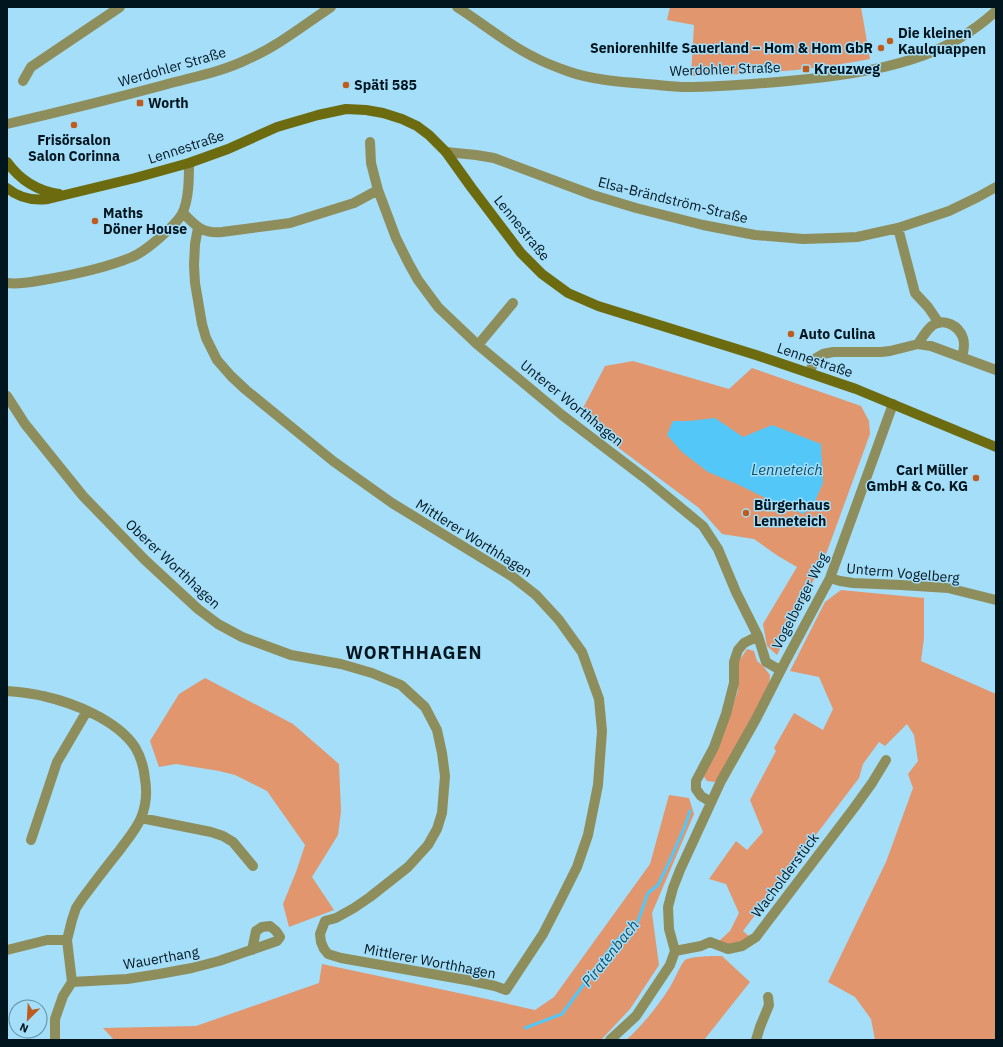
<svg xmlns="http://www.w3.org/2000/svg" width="1003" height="1047" font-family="'IBM Plex Sans',sans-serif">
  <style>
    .green { fill: #e1966e }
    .water { fill: #53c8f8 }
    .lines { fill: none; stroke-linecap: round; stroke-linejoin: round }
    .stream { stroke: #53c8f8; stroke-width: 3 }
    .minor { stroke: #8e8e5c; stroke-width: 10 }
    .tertiary { stroke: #8e8e5c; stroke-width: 10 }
    .secondary { stroke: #6d6b0f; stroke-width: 10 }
    .poi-dot { fill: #bd5c1d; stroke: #a4def9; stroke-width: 1.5 }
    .labels { text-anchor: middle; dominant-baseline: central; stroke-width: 3; stroke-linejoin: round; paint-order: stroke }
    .poi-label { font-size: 14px; font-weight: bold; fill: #01151f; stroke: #a4def9; text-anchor: start }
    .street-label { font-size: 14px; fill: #01151f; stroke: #a4def9 }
    .water-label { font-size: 15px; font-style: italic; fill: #0c4f68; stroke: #a4def9 }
    .district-label { font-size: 18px; font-weight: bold; letter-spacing: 1px; fill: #01151f; stroke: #a4def9 }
  </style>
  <rect width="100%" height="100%" fill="#a4def9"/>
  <path class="green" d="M 670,7 L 861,7 L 870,59 C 838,65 804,70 771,72 C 744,74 718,75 691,76 L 694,25 L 667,20 Z
    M 633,361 L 729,389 L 752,368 L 861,406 L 869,421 L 870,434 L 825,557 L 777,655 L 767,646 L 763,624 L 797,567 L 778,556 L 754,539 L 722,534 L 699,508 L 604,437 L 581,412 L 605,366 Z
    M 841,590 L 924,598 L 924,638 L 921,661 L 996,694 L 996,1040 L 875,1040 L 871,1019 L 855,997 L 828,982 L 886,862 L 913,788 L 908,774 L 918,761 L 914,735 L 907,724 L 885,746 L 879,742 L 863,764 L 859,778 L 743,931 L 750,937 L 742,942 L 731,945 L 719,941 L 730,931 L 739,913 L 726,884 L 709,879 L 736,841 L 747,850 L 763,832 L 750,800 L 776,751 L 774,748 L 794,713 L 823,730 L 833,709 L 819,677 L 790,671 L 825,602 Z
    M 747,649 L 754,651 L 757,661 L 763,666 L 770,675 L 769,688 L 727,763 L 715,782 L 707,781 L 703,775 L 732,709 L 738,690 L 739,661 Z
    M 205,678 L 293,724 L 339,764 L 341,811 L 338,835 L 312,877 L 334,910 L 289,927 L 283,904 L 296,872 L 305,845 L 267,791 L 235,775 L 219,771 L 176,764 L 159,767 L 150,741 L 179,694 Z
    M 669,795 L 689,798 L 694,814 L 652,913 L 659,965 L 630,1009 L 601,1040 L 114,1040 L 103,1028 L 196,1026 L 319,983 L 322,964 L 482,998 L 535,1010 L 554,997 L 650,864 Z
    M 722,956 L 750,982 L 704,1040 L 626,1040 C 643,1025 658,1006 670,987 C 674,981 680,965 685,960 C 691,956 714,956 722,956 Z"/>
  <path class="water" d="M 715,418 L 743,437 L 772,425 L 821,444 L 823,483 L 812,508 L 803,514 L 774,502 L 737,484 L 708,472 L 682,452 L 667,435 L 673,421 L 689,421 Z"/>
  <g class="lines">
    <path class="stream" d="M 525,1028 L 562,1014 L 615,942 L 638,921 L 648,893 L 658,885 L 671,858 L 685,826 L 690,811"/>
    <path class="minor" d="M 23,81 L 31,67 L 120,7
      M 370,142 L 371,163 L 378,190 L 396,238 L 409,264 L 418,280 L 438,307 L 478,345 L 562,415 L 646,479 L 703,526 L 718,549 L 736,592 L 758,636 L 766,662 L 780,670
      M 446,152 L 476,155 L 494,158 L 593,195 L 636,208 L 703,225 L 755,235 L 803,239 L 834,238 L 857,237 L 898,228 L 949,211 L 978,197 L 996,187
      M 183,213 C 196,226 202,234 222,232 L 290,223 L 354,203 L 378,190
      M 898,228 L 915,293 L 928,307 L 939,323
      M 7,283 C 21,285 35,281 49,279 C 77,274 106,268 132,257 C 145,252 175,226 182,214 C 189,200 189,178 189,163
      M 918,344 C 922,338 927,329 933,325 C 945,318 959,326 963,338 C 965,344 964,350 962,357
      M 478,345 L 513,303
      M 809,373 L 816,358 L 823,354 L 833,352 L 881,352 L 890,351 L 918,344 L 931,346 L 996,370
      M 7,396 L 25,424 L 83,496 L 145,560 L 198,609 L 218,624 L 242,637 L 291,655 L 341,664 L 372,673 L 401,685 L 425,707 L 437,730 L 442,753 L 445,776 L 442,813 L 437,829 L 428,845 L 408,867 L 370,897 L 354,908 L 336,918 L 325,921 L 320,934 L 321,942 L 324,949 L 328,954 L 341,958 L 472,981 L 495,986 L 506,990 L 543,934 L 562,897 L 577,867 L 588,835 L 598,785 L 602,731 L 599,699 L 582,652 L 559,620 L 536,595 L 513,577 L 392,503 L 333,461 L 246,390 L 231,376 L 217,360 L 206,338 L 202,324 L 195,283 L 194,265 L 195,244 L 198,228
      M 830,578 L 840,581 L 853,583 L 901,585 L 948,588 L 996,600
      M 7,691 C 19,692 31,693 43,696 C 74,703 117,720 135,747 C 141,757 144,768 145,779 C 147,791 146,806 141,818 C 136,830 126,841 119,851 C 106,867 94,883 82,899 L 76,908 L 72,920 L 67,940 L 72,982 L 63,996 L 55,1019 L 55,1040
      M 711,802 L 701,796 L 696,789 L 696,781 L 714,747 L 726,714 L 734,683 L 734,662 L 738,650 L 744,643 L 758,636
      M 141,818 L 211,832 L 223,836 L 233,842 L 253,866
      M 31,840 L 57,762 L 87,711
      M 7,950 L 47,940 L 67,940
      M 675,951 L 701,946 L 710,942 L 728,949 L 742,946 L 756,937 L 854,808 L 872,783 L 886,760
      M 72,982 L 127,979 L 159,974 L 192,968 L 219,961 L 277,941 L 280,937 L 276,931 L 270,926 L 262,927 L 256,931 L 252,950
      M 610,1040 L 636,1016 L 670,965 L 675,951 L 669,929 L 668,907 L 673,888 L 680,870 L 721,781 L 756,719 L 785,662 L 830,578 L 893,404
      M 756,1040 L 760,1027 L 769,1005 L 768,997"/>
    <path class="tertiary" d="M 457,7 C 484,24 508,45 536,58 C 545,63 556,67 567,71 C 592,80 620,82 647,84 C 660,85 673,87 686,87 C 720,87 754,84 788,81 C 830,77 873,72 913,59 C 944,49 972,33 996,11
      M 7,124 C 59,112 112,99 164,85 C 192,77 222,72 248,59 C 278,46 304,25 331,7"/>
    <path class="secondary" d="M 7,162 C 20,180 37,191 59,194
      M 7,188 C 19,198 32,201 48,199 L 135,178 L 189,163 L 228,149 L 277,127 L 318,115 L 346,109 L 366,110 L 383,113 L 402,119 L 417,126 L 429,135 L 446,152 L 471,187 L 521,253 L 542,274 L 568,293 L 598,306 L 756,355 L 856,389 L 996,447"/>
  </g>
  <g class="poi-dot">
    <circle cx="890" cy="41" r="4"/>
    <circle cx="881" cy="48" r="4"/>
    <rect x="802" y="65" width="8" height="8" rx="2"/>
    <circle cx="346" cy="85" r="4"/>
    <rect x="136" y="99" width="8" height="8" rx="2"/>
    <circle cx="74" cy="125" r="4"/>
    <circle cx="95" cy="221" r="4"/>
    <circle cx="791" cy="334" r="4"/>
    <circle cx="976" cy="478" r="4"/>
    <circle cx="746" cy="513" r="4"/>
  </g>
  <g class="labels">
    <g class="poi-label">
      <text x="898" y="33">Die kleinen<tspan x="898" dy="16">Kaulquappen</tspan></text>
      <text x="873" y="48" text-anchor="end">Seniorenhilfe Sauerland – Hom &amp; Hom GbR</text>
      <text x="814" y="69">Kreuzweg</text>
      <text x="354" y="85">Späti 585</text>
      <text x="148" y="103">Worth</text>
      <text x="74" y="140" text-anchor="middle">Frisörsalon<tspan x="74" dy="16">Salon Corinna</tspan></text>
      <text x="103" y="213">Maths<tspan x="103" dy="16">Döner House</tspan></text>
      <text x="799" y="334">Auto Culina</text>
      <text x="968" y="470" text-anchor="end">Carl Müller<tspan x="968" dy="16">GmbH &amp; Co. KG</tspan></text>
      <text x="754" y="505">Bürgerhaus<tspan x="754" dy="16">Lenneteich</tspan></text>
    </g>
    <g class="street-label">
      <text transform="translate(172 67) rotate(-16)">Werdohler Straße</text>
      <text transform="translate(725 69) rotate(-2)">Werdohler Straße</text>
      <text transform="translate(186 147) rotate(-18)">Lennestraße</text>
      <text transform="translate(673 200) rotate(14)">Elsa-Brändström-Straße</text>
      <text transform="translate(522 228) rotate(51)">Lennestraße</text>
      <text transform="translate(815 360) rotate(19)">Lennestraße</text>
      <text transform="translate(572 403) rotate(39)">Unterer Worthhagen</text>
      <text transform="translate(474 538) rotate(32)">Mittlerer Worthhagen</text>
      <text transform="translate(173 564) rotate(43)">Oberer Worthhagen</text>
      <text transform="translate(903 573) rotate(5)">Unterm Vogelberg</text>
      <text transform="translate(800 601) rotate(-63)">Vogelberger Weg</text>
      <text transform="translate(785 875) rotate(-53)">Wacholderstück</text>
      <text transform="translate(161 958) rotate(-10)">Wauerthang</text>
      <text transform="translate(430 961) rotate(11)">Mittlerer Worthhagen</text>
    </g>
    <g class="water-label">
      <text x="787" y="469">Lenneteich</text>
      <text transform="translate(610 953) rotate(-51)">Piratenbach</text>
    </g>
    <g class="district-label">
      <text x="414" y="652">WORTHHAGEN</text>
    </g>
  </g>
  <rect width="1003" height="1047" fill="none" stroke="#01151f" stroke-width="16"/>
  <g transform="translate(28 1019) rotate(204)"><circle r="19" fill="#a4def9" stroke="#638ea2"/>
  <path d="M0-3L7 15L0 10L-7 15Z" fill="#bd5c1d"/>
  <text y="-6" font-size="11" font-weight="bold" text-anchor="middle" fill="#01151f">N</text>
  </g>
</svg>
